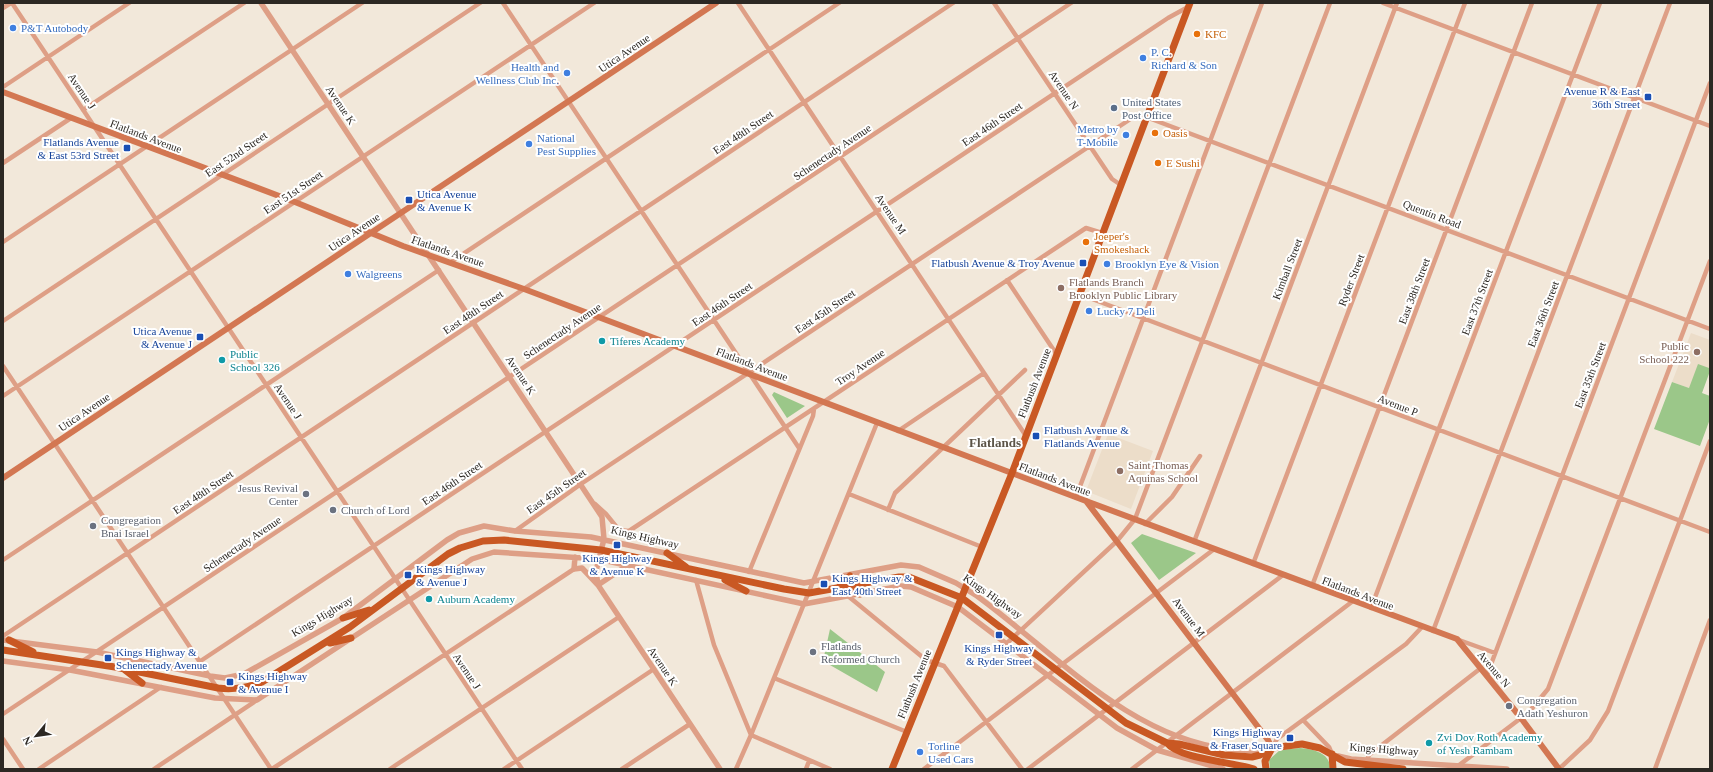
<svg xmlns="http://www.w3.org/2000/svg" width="1713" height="772" font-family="Georgia,serif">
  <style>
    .built { fill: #ecddc9 }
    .green { fill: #9bc789 }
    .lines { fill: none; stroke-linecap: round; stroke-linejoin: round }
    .minor { stroke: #de9f86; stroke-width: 4.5 }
    .tertiary { stroke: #de9f86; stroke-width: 5.5 }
    .secondary { stroke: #d37752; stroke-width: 6 }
    .primary { stroke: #c95823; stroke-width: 7 }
    .shop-dot { fill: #3f7fe0; stroke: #fff; stroke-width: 1.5 }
    .food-dot { fill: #e8710a; stroke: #fff; stroke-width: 1.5 }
    .transit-dot { fill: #1a4fb4; stroke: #fff; stroke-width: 1.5 }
    .service-dot { fill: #5c6f8a; stroke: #fff; stroke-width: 1.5 }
    .education-dot { fill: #8d6e63; stroke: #fff; stroke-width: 1.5 }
    .culture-dot { fill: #0f9aa8; stroke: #fff; stroke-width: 1.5 }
    .worship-dot { fill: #6b7280; stroke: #fff; stroke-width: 1.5 }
    .labels { text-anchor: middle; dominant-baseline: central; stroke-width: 4; stroke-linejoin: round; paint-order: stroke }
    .shop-label { font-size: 11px; fill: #366cbe; stroke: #fff; text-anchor: start }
    .food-label { font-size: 11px; fill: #c56008; stroke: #fff; text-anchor: start }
    .street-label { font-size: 11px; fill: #2c2823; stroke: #fff }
    .transit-label { font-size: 11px; fill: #164399; stroke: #fff; text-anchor: start }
    .service-label { font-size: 11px; fill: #4e5e75; stroke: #fff; text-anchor: start }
    .education-label { font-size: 11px; fill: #785e54; stroke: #fff; text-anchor: start }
    .culture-label { font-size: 11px; fill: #0d838f; stroke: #fff; text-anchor: start }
    .worship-label { font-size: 11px; fill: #5b616d; stroke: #fff; text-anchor: start }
    .quarter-label { font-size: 13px; font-weight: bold; fill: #5b5347; stroke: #fff }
  </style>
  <rect width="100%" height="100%" fill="#f2e8da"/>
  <path class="built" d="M 1691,333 L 1710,340 L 1710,371 L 1709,368 L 1689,388 L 1672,382 Z
    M 1108,434 L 1153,451 L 1131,509 L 1086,491 Z"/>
  <path class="green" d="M 1698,364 L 1709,368 L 1710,371 L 1702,393 L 1710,396 L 1710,419 L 1700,446 L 1654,429 L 1672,382 L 1689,388 Z
    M 774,392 L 805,406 L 787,418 L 772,395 Z
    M 1142,534 L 1196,553 L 1159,580 L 1131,543 Z
    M 830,629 L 885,672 L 877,692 L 823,661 Z
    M 1300,748 C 1313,749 1331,753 1330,769 L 1270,769 L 1269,760 L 1280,750 Z"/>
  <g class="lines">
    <path class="minor" d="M 12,3 L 522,769
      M 503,3 L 799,448
      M 738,3 L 1026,436
      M 994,3 L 1112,179 L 1121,185
      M 1383,3 L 1710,126
      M 3,8 L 11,3
      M 3,87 L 129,3
      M 83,110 L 244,3
      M 3,163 L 71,118
      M 3,242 L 362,3
      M 451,262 L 839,3
      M 1007,280 L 1057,355
      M 1079,294 L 1710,532
      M 3,321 L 480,3
      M 3,366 L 271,769
      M 3,396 L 594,3
      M 898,431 L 984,373
      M 849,494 L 982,547
      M 1076,497 L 1262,3
      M 595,504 L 606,514 L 619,530 L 629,531 L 1086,228 L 1102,233
      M 888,510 L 895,493 L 1025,370
      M 1145,524 L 1172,497 L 1200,456
      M 515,531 L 581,484 L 1138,114 L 1710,329
      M 1194,542 L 1397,3
      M 3,560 L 439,270
      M 1253,564 L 1465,3
      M 749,572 L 813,416 L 814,409
      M 696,580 L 714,645 L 751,735 L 830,769
      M 1312,586 L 1532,3
      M 848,596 L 926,660 L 944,666 L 1022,769
      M 1371,608 L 1600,3
      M 1433,631 L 1670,3
      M 3,636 L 953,3
      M 1459,640 L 1495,653
      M 1006,644 L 1117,541 L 1135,519 L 1330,3
      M 187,670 L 1168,18 L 1188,7
      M 1487,675 L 1710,83
      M 774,678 L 907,732
      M 3,714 L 1071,3
      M 1304,721 L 1329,747 L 1332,754
      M 3,739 L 23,769
      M 1272,748 L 1277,739 L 1406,644 L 1422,627
      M 1367,760 L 1369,755 L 1481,668
      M 39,769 L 161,687
      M 154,769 L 257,700
      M 272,769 L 574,569
      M 390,769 L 619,617
      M 504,769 L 654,669
      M 622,769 L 690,724
      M 736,769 L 751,735 L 877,423
      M 806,769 L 809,761
      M 924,769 L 1213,550
      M 1028,769 L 1283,575
      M 1132,769 L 1353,601
      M 1454,769 L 1529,712 L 1548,689 L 1710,261
      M 1559,769 L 1590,740 L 1608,711 L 1710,441
      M 1655,769 L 1710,620"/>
    <path class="tertiary" d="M 261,3 L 602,517 L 604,539 L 596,571 L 598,585 L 720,769
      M 575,557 L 574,569 L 582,568 L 598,585
      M 598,585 L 628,565
      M 3,640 L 97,652 L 210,676 L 225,678 L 244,674 L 343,618 L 447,540 L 459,533 L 484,526 L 515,531 L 591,537 L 804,583 L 901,565 L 919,567 L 956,583 L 977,596 C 1054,652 1130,738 1229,749 C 1242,750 1255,752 1268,749
      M 3,661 L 70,670 L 215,698 L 257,700 L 472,559 L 494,552 L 598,559 L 804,604 L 901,586 L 911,587 L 958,607 L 1117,728 L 1157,750 L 1223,769
      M 1338,756 L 1351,759 L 1507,769"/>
    <path class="secondary" d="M 3,92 L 295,202 L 403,246 L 524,289 L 1086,501 L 1457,639 L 1521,718 L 1559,769
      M 3,478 L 716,3
      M 1086,501 L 1268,740 L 1272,748"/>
    <path class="primary" d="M 667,553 L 686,567
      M 725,580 L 746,591
      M 838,588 L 850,576
      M 840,589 L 860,594
      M 343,618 L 369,610
      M 9,640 L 33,652
      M 330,643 L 351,638
      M 3,650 L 115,667 L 218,688 C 234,690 247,688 262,682 L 350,627 L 448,554 L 460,548 L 483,541 L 504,540 L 601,550 L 784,589 L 809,593 L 899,577 L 909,577 L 962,598 L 1126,723 L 1167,743 L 1179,744 L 1224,755 L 1252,757 L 1260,755 L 1272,748 L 1302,744 L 1320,748 L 1345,762 L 1403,769
      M 125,670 L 142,683
      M 1167,743 C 1179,759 1233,762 1254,769
      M 1332,754 L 1333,769
      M 892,769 L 1012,473 L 1190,3
      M 1266,769 L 1265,761 L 1271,750"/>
  </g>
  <g class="shop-dot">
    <circle cx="13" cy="28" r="4"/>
    <circle cx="1143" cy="58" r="4"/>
    <circle cx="567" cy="73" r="4"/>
    <circle cx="1126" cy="135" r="4"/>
    <circle cx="529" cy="144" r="4"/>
    <circle cx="1107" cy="264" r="4"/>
    <circle cx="348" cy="274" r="4"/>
    <circle cx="1089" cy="311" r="4"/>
    <circle cx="920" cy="752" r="4"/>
  </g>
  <g class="food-dot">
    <circle cx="1197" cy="34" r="4"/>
    <circle cx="1155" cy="133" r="4"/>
    <circle cx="1158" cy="163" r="4"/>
    <circle cx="1086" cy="242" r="4"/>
  </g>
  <g class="transit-dot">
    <rect x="1644" y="93" width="8" height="8" rx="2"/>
    <rect x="123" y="144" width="8" height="8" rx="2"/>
    <rect x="405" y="196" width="8" height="8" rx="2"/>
    <rect x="1079" y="259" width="8" height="8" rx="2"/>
    <rect x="196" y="333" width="8" height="8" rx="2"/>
    <rect x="1032" y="432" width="8" height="8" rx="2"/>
    <rect x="613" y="541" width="8" height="8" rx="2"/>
    <rect x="404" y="571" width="8" height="8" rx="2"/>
    <rect x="820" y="580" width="8" height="8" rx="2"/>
    <rect x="995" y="631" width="8" height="8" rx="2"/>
    <rect x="104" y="654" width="8" height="8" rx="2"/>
    <rect x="226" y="678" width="8" height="8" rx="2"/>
    <rect x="1286" y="734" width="8" height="8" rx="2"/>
  </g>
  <circle class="service-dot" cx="1114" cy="108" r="4"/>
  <g class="education-dot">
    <circle cx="1061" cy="288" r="4"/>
    <circle cx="1697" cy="352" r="4"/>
    <circle cx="1120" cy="471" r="4"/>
  </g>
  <g class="culture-dot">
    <circle cx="602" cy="341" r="4"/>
    <circle cx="222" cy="360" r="4"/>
    <circle cx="429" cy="599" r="4"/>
    <circle cx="1429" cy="743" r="4"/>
  </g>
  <g class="worship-dot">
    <circle cx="306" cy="494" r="4"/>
    <circle cx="333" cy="510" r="4"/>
    <circle cx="93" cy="526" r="4"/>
    <circle cx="813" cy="652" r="4"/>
    <circle cx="1509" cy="706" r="4"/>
  </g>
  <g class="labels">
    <g class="shop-label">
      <text x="21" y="28">P&amp;T Autobody</text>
      <text x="1151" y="52">P. C.<tspan x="1151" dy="13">Richard &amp; Son</tspan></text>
      <text x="559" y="67" text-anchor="end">Health and<tspan x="559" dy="13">Wellness Club Inc.</tspan></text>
      <text x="1118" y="129" text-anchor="end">Metro by<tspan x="1118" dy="13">T-Mobile</tspan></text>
      <text x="537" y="138">National<tspan x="537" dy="13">Pest Supplies</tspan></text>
      <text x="1115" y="264">Brooklyn Eye &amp; Vision</text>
      <text x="356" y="274">Walgreens</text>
      <text x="1097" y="311">Lucky 7 Deli</text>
      <text x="928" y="746">Torline<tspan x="928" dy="13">Used Cars</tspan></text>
    </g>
    <g class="food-label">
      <text x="1205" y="34">KFC</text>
      <text x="1163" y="133">Oasis</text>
      <text x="1166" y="163">E Sushi</text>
      <text x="1094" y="236">Joeper's<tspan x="1094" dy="13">Smokeshack</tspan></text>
    </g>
    <g class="street-label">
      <text transform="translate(624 53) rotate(-34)">Utica Avenue</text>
      <text transform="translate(1064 90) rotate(56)">Avenue N</text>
      <text transform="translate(82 91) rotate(56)">Avenue J</text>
      <text transform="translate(341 105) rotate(56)">Avenue K</text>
      <text transform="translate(992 124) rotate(-34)">East 46th Street</text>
      <text transform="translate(743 132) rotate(-34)">East 48th Street</text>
      <text transform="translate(146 136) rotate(21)">Flatlands Avenue</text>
      <text transform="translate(832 152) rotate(-34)">Schenectady Avenue</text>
      <text transform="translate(236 154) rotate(-34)">East 52nd Street</text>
      <text transform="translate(293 192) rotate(-34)">East 51st Street</text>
      <text transform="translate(891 214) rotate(56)">Avenue M</text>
      <text transform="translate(1432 214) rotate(21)">Quentin Road</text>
      <text transform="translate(354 232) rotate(-34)">Utica Avenue</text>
      <text transform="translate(448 251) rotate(19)">Flatlands Avenue</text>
      <text transform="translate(1287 269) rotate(-69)">Kimball Street</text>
      <text transform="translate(1351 280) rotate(-69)">Ryder Street</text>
      <text transform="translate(1414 291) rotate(-69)">East 38th Street</text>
      <text transform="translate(1477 302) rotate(-69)">East 37th Street</text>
      <text transform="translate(722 304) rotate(-34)">East 46th Street</text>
      <text transform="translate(825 311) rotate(-34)">East 45th Street</text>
      <text transform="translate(473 312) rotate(-34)">East 48th Street</text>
      <text transform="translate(1543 314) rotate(-69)">East 36th Street</text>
      <text transform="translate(562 331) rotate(-34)">Schenectady Avenue</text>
      <text transform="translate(752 364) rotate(21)">Flatlands Avenue</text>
      <text transform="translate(860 367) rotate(-34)">Troy Avenue</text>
      <text transform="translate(521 375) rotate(56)">Avenue K</text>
      <text transform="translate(1590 375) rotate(-69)">East 35th Street</text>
      <text transform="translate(1034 383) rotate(-69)">Flatbush Avenue</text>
      <text transform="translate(288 401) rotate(56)">Avenue J</text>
      <text transform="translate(1398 405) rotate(21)">Avenue P</text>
      <text transform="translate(84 412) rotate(-34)">Utica Avenue</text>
      <text transform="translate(1055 479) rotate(21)">Flatlands Avenue</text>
      <text transform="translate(452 483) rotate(-34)">East 46th Street</text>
      <text transform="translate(556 491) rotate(-35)">East 45th Street</text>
      <text transform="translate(203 492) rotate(-34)">East 48th Street</text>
      <text transform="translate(645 537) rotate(13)">Kings Highway</text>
      <text transform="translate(242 544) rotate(-34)">Schenectady Avenue</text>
      <text transform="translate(1358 593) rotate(21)">Flatlands Avenue</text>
      <text transform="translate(993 596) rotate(35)">Kings Highway</text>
      <text transform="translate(322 616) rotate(-31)">Kings Highway</text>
      <text transform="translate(1189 617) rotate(53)">Avenue M</text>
      <text transform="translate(663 666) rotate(56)">Avenue K</text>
      <text transform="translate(1494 669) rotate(50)">Avenue N</text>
      <text transform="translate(467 671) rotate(56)">Avenue J</text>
      <text transform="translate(914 684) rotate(-68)">Flatbush Avenue</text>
      <text transform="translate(1384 749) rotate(4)">Kings Highway</text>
    </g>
    <g class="transit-label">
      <text x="1640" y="91" text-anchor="end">Avenue R &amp; East<tspan x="1640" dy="13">36th Street</tspan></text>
      <text x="119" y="142" text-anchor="end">Flatlands Avenue<tspan x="119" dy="13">&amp; East 53rd Street</tspan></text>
      <text x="417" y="194">Utica Avenue<tspan x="417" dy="13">&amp; Avenue K</tspan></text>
      <text x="1075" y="263" text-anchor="end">Flatbush Avenue &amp; Troy Avenue</text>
      <text x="192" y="331" text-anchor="end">Utica Avenue<tspan x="192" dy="13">&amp; Avenue J</tspan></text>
      <text x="1044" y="430">Flatbush Avenue &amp;<tspan x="1044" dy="13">Flatlands Avenue</tspan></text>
      <text x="617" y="558" text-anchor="middle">Kings Highway<tspan x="617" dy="13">&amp; Avenue K</tspan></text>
      <text x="416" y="569">Kings Highway<tspan x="416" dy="13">&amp; Avenue J</tspan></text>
      <text x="832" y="578">Kings Highway &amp;<tspan x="832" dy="13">East 40th Street</tspan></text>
      <text x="999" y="648" text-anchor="middle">Kings Highway<tspan x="999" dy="13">&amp; Ryder Street</tspan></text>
      <text x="116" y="652">Kings Highway &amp;<tspan x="116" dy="13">Schenectady Avenue</tspan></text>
      <text x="238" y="676">Kings Highway<tspan x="238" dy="13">&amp; Avenue I</tspan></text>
      <text x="1282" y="732" text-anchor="end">Kings Highway<tspan x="1282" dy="13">&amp; Fraser Square</tspan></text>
    </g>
    <g class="service-label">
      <text x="1122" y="102">United States<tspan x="1122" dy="13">Post Office</tspan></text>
    </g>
    <g class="education-label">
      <text x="1069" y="282">Flatlands Branch<tspan x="1069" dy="13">Brooklyn Public Library</tspan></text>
      <text x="1689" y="346" text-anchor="end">Public<tspan x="1689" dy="13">School 222</tspan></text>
      <text x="1128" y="465">Saint Thomas<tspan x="1128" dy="13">Aquinas School</tspan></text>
    </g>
    <g class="culture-label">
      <text x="610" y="341">Tiferes Academy</text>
      <text x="230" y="354">Public<tspan x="230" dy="13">School 326</tspan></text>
      <text x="437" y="599">Auburn Academy</text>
      <text x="1437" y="737">Zvi Dov Roth Academy<tspan x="1437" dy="13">of Yesh Rambam</tspan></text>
    </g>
    <g class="worship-label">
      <text x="298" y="488" text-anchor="end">Jesus Revival<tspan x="298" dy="13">Center</tspan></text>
      <text x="341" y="510">Church of Lord</text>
      <text x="101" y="520">Congregation<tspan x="101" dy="13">Bnai Israel</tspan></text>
      <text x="821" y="646">Flatlands<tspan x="821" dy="13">Reformed Church</tspan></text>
      <text x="1517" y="700">Congregation<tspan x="1517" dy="13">Adath Yeshuron</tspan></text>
    </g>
    <g class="quarter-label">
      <text x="995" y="442">Flatlands</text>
    </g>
  </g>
  <rect width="1713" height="772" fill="none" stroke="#2c2823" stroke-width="8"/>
  <g transform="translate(36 736) rotate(241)" stroke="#ffffff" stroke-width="3" paint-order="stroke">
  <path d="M0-3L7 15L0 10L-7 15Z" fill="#2c2823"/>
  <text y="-6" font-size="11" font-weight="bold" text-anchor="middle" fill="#2c2823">N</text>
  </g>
</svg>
